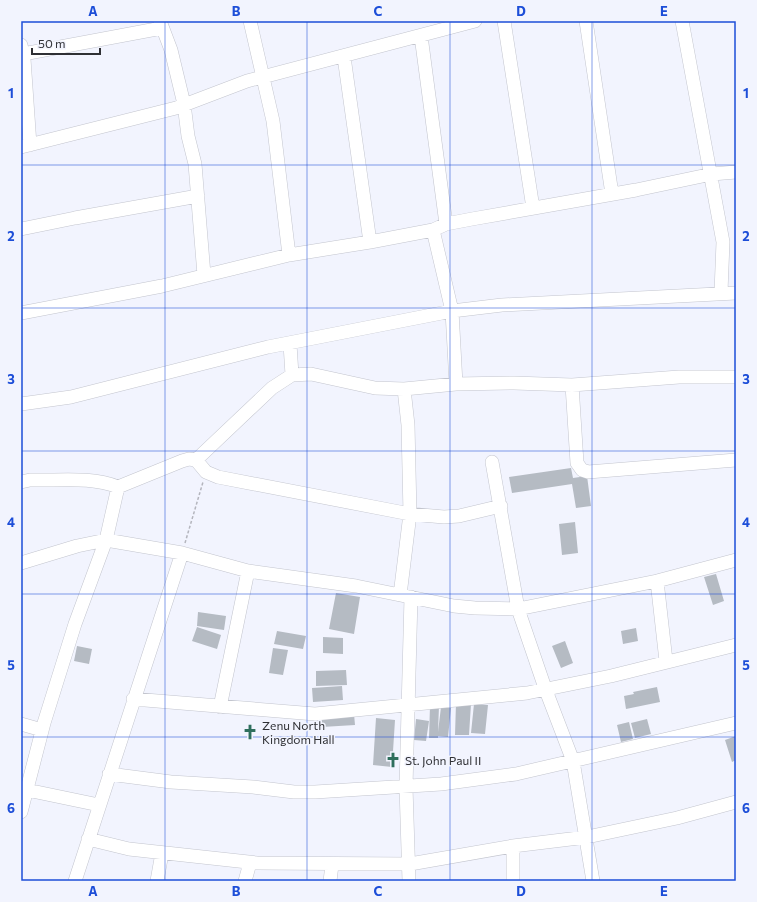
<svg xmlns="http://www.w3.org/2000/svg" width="757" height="902" font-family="Commissioner,sans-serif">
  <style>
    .building { fill: #b5bbc3 }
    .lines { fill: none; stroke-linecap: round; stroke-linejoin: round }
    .minor-casing { stroke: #c3c5ce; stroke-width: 14 }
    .path { stroke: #b4b5bd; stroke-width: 1.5; stroke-dasharray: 3 2; stroke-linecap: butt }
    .minor { stroke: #fff; stroke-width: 13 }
    .grid { fill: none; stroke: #1d4ed8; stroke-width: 1; stroke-opacity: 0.55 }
    .labels { text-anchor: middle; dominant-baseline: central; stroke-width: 3; stroke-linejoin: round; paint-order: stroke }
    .poi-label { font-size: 12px; fill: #2f3034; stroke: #f2f4fe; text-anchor: start }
    .neatline { fill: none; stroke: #1d4ed8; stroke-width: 1.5 }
    .grid-label { font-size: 13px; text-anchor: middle; font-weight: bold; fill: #1d4ed8 }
  </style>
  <rect width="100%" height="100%" fill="#f2f4fe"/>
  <path class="building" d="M 571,468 L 573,478 L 587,476 L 591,506 L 576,508 L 572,484 L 512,493 L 509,477 Z
    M 575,522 L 578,553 L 562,555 L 559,524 Z
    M 716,574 L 724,601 L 713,605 L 704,577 Z
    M 336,593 L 360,597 L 354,634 L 329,629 Z
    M 198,612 L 226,616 L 224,630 L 197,626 Z
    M 197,627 L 221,635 L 217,649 L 192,641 Z
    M 636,628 L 638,641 L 623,644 L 621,631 Z
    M 277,631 L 306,636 L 303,649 L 274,644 Z
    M 323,637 L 343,638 L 343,654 L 323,653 Z
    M 565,641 L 573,663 L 561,668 L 552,646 Z
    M 77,646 L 92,649 L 89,664 L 74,661 Z
    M 273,648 L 288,650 L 283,675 L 269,673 Z
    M 346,670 L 347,685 L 316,686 L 316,671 Z
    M 342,686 L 343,700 L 313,702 L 312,688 Z
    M 657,687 L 660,702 L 626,709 L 624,696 L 634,694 L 633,692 Z
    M 456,703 L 471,704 L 469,735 L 455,735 Z
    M 474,704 L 488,705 L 485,734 L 471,733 Z
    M 430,706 L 439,706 L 438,732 L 441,707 L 451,708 L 448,737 L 438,736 L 438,738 L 429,738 Z
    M 354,714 L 355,725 L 322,727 L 322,715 Z
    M 376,718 L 395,720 L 392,767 L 373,765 Z
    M 416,719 L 429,721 L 426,741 L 414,740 Z
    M 647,719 L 651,734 L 635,738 L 631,723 Z
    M 629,722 L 633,739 L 621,742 L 617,725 Z
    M 736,736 L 736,760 L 732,762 L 725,740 Z"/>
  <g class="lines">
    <g class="minor-casing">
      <path id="minor" d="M 160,21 L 171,50 L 184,104 L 188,136 L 195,164 L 204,275
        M 250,21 L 273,121 L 289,255
        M 504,21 L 533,208
        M 586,21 L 612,194
        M 682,21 L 723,242 L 721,292
        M 421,36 L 446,224
        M 21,45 L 24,59 L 30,145
        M 23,54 L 162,28
        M 344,57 L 370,242
        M 21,147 L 176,108 L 247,81 L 475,21
        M 21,229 L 75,218 L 198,196
        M 433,230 L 452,311 L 456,384
        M 21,313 L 162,286 L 289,255 L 370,242 L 433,230 L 446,224 L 472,219 L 636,190 L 712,174 L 736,172
        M 292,375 L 311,374 L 375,388 L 404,389 L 456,384 L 514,383 L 572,385 L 679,377 L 736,377
        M 572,385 L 577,463 L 582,470 L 588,472 L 736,460
        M 21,404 L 71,397 L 268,347 L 452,311 L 502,305 L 736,293
        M 196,460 L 206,472 L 218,477 L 410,514 L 444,517 L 459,516 L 501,506
        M 492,462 L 518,609 L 545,688 L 573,761 L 593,881
        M 21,482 L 30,480 C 58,481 91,476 118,487
        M 21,563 L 77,546 L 106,540 L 182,553 L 248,571 L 356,586 L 454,606 L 475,608 L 518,609 L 657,581 L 736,560
        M 657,581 L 666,661
        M 400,595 L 410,514 L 408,425 L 404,389
        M 133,699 L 315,714 L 527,693 L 611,676 L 736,645
        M 220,707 L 248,571
        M 21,724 L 42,730
        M 109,774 L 171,782 L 253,787 L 294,792 L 315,792 L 441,784 L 516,774 L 736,723
        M 27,790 L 99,805
        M 21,812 L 44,723 L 75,624 L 106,540 L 118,487 L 182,461 L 189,459 L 196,460 L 272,388 L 292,375 L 290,344
        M 88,839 L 129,849 L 257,863 L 410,864 L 513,846 L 587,837 L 677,818 L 736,802
        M 75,881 L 182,553
        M 157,881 L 162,853
        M 245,881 L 250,863
        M 330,881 L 332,865
        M 409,881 L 406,787 L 411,597
        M 513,881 L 513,846"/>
    </g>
    <path class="path" d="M 185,543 L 203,482"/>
    <use href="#minor" class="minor"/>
  </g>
  <path class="grid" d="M 165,21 L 165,881M 307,21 L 307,881M 450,21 L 450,881M 592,21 L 592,881M 21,165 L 736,165M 21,308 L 736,308M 21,451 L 736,451M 21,594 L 736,594M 21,737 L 736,737"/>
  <defs>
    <g id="church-bare" transform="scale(1.2)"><path d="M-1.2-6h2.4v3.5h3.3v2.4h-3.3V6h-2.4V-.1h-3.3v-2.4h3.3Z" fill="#2f6f5d" stroke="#f2f4fe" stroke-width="2.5" paint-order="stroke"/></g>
  </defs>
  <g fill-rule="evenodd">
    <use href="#church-bare" x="250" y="732"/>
    <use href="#church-bare" x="393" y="760"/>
  </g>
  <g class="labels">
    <g class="poi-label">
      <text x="262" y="725">Zenu North<tspan x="262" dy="14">Kingdom Hall</tspan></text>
      <text x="405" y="760">St. John Paul II</text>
    </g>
  </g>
  <rect width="757" height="902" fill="none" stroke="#f2f4fe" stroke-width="44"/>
  <path d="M32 48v6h68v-6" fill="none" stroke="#2f3034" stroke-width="2"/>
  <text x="38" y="48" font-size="12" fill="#2f3034" stroke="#f2f4fe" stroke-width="3" paint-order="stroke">50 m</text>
  <rect x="22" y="22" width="713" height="858" class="neatline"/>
  <g class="grid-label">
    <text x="93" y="16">A</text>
    <text x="236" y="16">B</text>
    <text x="378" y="16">C</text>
    <text x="521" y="16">D</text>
    <text x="664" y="16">E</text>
    <text x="11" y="98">1</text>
    <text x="746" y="98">1</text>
    <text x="11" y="241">2</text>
    <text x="746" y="241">2</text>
    <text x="11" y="384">3</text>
    <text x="746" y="384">3</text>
    <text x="11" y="527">4</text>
    <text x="746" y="527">4</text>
    <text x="11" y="670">5</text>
    <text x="746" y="670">5</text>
    <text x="11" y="813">6</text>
    <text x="746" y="813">6</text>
    <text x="93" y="896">A</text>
    <text x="236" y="896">B</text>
    <text x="378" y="896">C</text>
    <text x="521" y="896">D</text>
    <text x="664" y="896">E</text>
  </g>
</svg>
